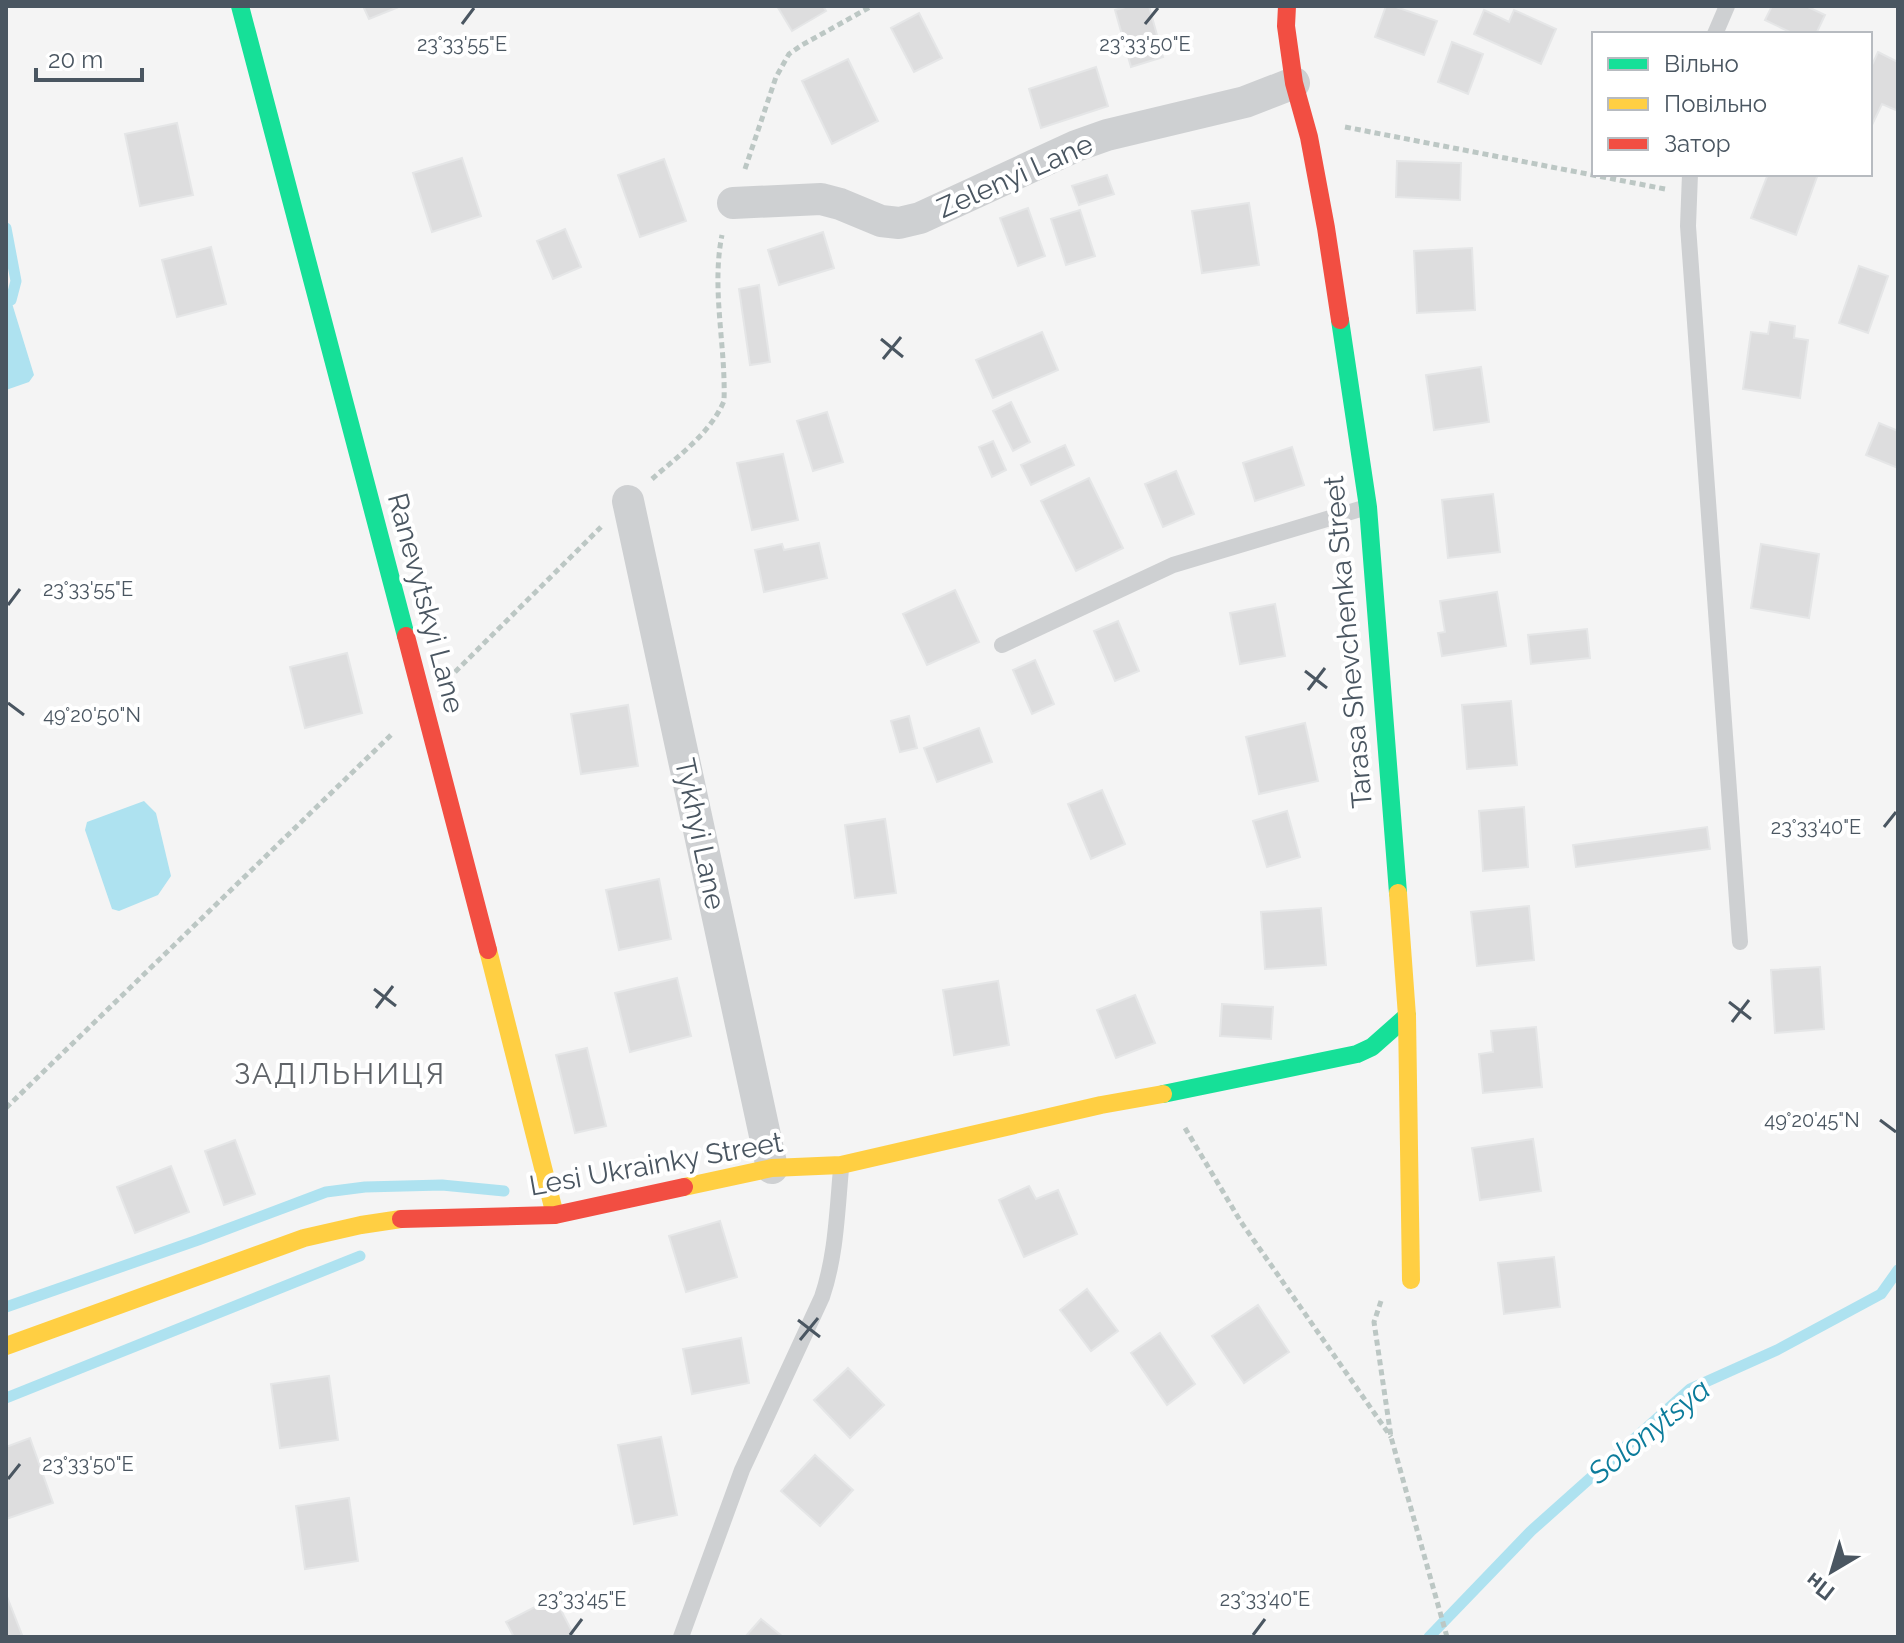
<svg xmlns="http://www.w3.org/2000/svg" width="1904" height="1643" font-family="Raleway,sans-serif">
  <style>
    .water { fill: #aee2f0 }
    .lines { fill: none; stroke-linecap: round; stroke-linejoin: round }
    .stream { stroke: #aee2f0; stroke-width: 11 }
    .building { fill: #ddddde; stroke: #e5e6e7; stroke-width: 2 }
    .path { stroke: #bcc7c4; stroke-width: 5; stroke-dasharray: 6 4; stroke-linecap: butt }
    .lane { stroke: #ced0d2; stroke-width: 16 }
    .street { stroke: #ced0d2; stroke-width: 32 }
    .fast { stroke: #16e098; stroke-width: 18 }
    .slow { stroke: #ffcf43; stroke-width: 18 }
    .jam { stroke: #f24e42; stroke-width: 18 }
    .ticks { fill: none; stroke: #4a5661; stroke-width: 3 }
    .labels { text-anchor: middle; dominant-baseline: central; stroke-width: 8; stroke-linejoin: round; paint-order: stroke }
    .street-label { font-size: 28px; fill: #4a5661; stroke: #fff }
    .neighbourhood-label { font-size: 30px; letter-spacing: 2px; fill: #5f6368; stroke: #fff }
    .water-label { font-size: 30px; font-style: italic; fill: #0c7c9b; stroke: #fff }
    .ticks-label { font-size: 20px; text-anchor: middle; fill: #4a5661; stroke: #fff; stroke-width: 8; stroke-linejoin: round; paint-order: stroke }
  </style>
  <rect width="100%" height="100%" fill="#f4f4f4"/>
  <path class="water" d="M 6,298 L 11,300 L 34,375 L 29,382 L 6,390 Z
    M 144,801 L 156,813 L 171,876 L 158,895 L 119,911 L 112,909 L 85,830 L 87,822 Z"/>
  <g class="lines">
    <path class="stream" d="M 6,228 L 16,281 L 11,300
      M 6,1307 L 198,1240 L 326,1192 L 365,1187 L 442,1185 L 504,1191
      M 6,1398 L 360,1256
      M 1429,1637 L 1531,1531 L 1690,1389 L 1777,1350 L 1881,1294 L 1898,1270"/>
  </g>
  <path class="building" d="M 363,6 L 401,6 L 369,19 Z
    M 777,6 L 823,6 L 826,11 L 792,31 Z
    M 1129,6 L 1149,6 L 1163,57 L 1131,67 L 1115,10 Z
    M 1386,6 L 1393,6 L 1437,21 L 1424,55 L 1375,37 Z
    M 1772,6 L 1806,6 L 1825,15 L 1816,34 L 1794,34 L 1765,20 Z
    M 1484,10 L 1509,22 L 1514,10 L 1556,29 L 1541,64 L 1474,34 Z
    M 919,13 L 942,58 L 914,72 L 891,28 Z
    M 1452,42 L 1483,54 L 1468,94 L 1438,82 Z
    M 1878,52 L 1898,62 L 1898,111 L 1882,104 L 1870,129 L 1870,69 Z
    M 848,59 L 878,121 L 832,144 L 802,81 Z
    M 1096,67 L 1108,106 L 1041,128 L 1029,89 Z
    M 177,123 L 193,195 L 140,206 L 125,134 Z
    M 462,158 L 481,216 L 432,232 L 413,173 Z
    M 664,159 L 686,221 L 640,237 L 618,175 Z
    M 1397,161 L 1461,163 L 1460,200 L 1396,197 Z
    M 1768,174 L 1818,174 L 1796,235 L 1751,218 Z
    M 1107,175 L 1114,194 L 1079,205 L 1072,186 Z
    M 1249,203 L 1259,265 L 1202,273 L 1192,211 Z
    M 1028,208 L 1045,256 L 1018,266 L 1000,218 Z
    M 1080,210 L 1095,256 L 1066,265 L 1051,219 Z
    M 565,229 L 581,267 L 553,279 L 537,241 Z
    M 823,232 L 834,268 L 779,285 L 768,250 Z
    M 211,247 L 226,304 L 177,317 L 162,260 Z
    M 1472,248 L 1475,310 L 1417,313 L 1414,251 Z
    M 1859,266 L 1888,276 L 1868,333 L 1839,323 Z
    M 759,285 L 770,362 L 750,365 L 739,289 Z
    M 1770,322 L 1795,326 L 1794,338 L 1808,340 L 1800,398 L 1743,389 L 1751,332 L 1768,334 Z
    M 1042,332 L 1058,370 L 993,398 L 976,360 Z
    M 1481,367 L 1489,422 L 1434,430 L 1426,375 Z
    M 1011,402 L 1030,442 L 1013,451 L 993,411 Z
    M 827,412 L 843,462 L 813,471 L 797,421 Z
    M 1879,423 L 1898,431 L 1898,468 L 1866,455 Z
    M 993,441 L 1006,470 L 992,477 L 979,447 Z
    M 1065,445 L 1074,465 L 1031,485 L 1021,465 Z
    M 1292,447 L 1304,485 L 1255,501 L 1243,463 Z
    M 783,454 L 798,520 L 752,530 L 737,463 Z
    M 1176,471 L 1194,514 L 1163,527 L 1145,484 Z
    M 1089,478 L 1123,548 L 1076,571 L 1041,501 Z
    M 1493,494 L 1500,552 L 1448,558 L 1442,500 Z
    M 819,543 L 827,578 L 764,592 L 755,550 L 782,544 L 784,550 Z
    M 1761,544 L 1819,554 L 1809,618 L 1751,608 Z
    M 955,590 L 979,642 L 927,665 L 903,614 Z
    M 1497,592 L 1506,646 L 1442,656 L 1438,633 L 1445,632 L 1440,601 Z
    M 1275,604 L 1285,656 L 1240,664 L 1230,613 Z
    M 1118,621 L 1139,671 L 1115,681 L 1094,631 Z
    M 1587,629 L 1590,658 L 1531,664 L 1528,635 Z
    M 347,653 L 362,713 L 305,728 L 290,667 Z
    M 1035,660 L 1054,704 L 1032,714 L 1013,670 Z
    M 1511,701 L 1517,765 L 1467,769 L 1462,705 Z
    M 628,705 L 638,766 L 581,774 L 571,714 Z
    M 909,716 L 917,748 L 900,752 L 891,721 Z
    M 1305,723 L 1318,781 L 1259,794 L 1246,737 Z
    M 979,728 L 992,762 L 937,782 L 924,748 Z
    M 1102,790 L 1125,844 L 1091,859 L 1068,804 Z
    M 1524,807 L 1528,867 L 1483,871 L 1479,811 Z
    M 1287,811 L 1300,857 L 1267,867 L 1253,821 Z
    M 885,819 L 896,893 L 855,898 L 845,825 Z
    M 1707,827 L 1710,849 L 1576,867 L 1573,845 Z
    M 659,879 L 671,939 L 619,950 L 606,890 Z
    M 1529,906 L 1534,960 L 1477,966 L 1471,912 Z
    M 1321,908 L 1326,965 L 1265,969 L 1261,912 Z
    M 1820,967 L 1824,1029 L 1775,1033 L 1771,970 Z
    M 677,978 L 691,1036 L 630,1052 L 615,993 Z
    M 998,981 L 1009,1045 L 954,1055 L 943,990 Z
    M 1135,995 L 1155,1043 L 1116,1058 L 1097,1010 Z
    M 1222,1004 L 1273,1007 L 1271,1039 L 1220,1036 Z
    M 1536,1027 L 1542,1087 L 1483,1093 L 1479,1054 L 1493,1052 L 1491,1031 Z
    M 587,1048 L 606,1126 L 575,1133 L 556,1055 Z
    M 1533,1139 L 1541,1191 L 1480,1200 L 1472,1148 Z
    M 235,1140 L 255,1194 L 224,1205 L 205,1151 Z
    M 171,1166 L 189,1212 L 135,1233 L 117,1187 Z
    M 1029,1186 L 1036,1199 L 1058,1190 L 1077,1234 L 1024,1257 L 999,1200 Z
    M 720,1221 L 737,1277 L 686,1292 L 669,1236 Z
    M 1554,1257 L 1560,1307 L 1504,1314 L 1498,1263 Z
    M 1087,1289 L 1118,1331 L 1091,1351 L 1060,1310 Z
    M 1258,1305 L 1289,1352 L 1244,1383 L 1212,1336 Z
    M 1160,1333 L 1195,1384 L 1167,1405 L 1131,1353 Z
    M 741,1338 L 749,1383 L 692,1394 L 683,1349 Z
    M 848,1368 L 884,1405 L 850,1438 L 814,1400 Z
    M 329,1376 L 338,1440 L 280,1448 L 271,1384 Z
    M 661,1437 L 677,1515 L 634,1524 L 618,1445 Z
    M 30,1438 L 53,1503 L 6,1519 L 6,1447 Z
    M 815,1455 L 853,1490 L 820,1526 L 781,1491 Z
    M 349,1498 L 358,1561 L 305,1569 L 296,1506 Z
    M 6,1594 L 22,1635 L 17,1637 L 6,1637 Z
    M 554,1597 L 575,1637 L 514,1637 L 506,1622 Z
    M 761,1619 L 783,1637 L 745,1637 Z"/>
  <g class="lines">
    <path class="path" d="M 1345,127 L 1665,189
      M 745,169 L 776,77 L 789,54 L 802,45 L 872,6
      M 652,479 C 678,456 710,434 724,401 C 726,346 711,289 722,235
      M 455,672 L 601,527
      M 6,1108 L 393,733
      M 1185,1128 L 1241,1222 L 1391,1437
      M 1381,1301 L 1374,1322 L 1391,1437 L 1447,1637"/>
    <path class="lane" d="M 1715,34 L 1727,6
      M 1690,174 L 1688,226 L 1740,942
      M 1002,645 L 1173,565 L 1367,507
      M 681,1637 L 742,1470 L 822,1297 C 836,1256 837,1212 841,1169"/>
    <path class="street" d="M 733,203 L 821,199 L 840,204 L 881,221 L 899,223 L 920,218 L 1076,146 L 1107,135 L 1245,102 L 1294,83
      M 628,501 L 772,1168"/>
    <path class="fast" d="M 240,6 L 406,636
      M 1340,320 L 1368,507 L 1398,893
      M 1163,1094 L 1357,1054 L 1372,1047 L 1407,1016"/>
    <path class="slow" d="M 1398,893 L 1407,1016 L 1411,1280
      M 488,950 L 555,1215
      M 684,1187 L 772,1168 L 841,1165 L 1101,1105 L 1163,1094
      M 6,1346 L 304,1238 L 361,1225 L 401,1219"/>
    <path class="jam" d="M 1287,6 L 1286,26 L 1294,83 L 1309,137 L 1326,228 L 1340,320
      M 406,636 L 488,950
      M 401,1219 L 555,1215 L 684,1187"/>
  </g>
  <path class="ticks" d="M 462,24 L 474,8M 1145,24 L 1158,8M 881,339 L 903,357M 883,359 L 901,337M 8,605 L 20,589M 1305,671 L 1327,688M 1308,690 L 1325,668M 8,703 L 24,715M 1884,827 L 1896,812M 374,989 L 396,1006M 1729,1002 L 1751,1019M 376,1008 L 393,986M 1732,1022 L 1749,1000M 1880,1120 L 1896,1132M 798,1320 L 820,1337M 800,1340 L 818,1318M 8,1479 L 20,1464M 570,1635 L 582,1619M 1253,1635 L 1265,1619"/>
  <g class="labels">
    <g class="street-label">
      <text transform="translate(1015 176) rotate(-24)">Zelenyi Lane</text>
      <text transform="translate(426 603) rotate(75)">Ranevytskyi Lane</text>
      <text transform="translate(1348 642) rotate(-95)">Tarasa Shevchenka Street</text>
      <text transform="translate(700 834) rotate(78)">Tykhyi Lane</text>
      <text transform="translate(656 1164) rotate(-10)">Lesi Ukrainky Street</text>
    </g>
    <g class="neighbourhood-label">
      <text x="340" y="1073">ЗАДІЛЬНИЦЯ</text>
    </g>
    <g class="water-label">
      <text transform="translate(1649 1431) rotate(-39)">Solonytsya</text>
    </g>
  </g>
  <g class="ticks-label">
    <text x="462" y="51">23°33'55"E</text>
    <text x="1145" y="51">23°33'50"E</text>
    <text x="88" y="596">23°33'55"E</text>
    <text x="92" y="722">49°20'50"N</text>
    <text x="1816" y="834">23°33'40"E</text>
    <text x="1812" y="1127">49°20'45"N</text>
    <text x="88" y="1471">23°33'50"E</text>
    <text x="582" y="1606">23°33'45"E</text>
    <text x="1265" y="1606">23°33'40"E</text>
  </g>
  <rect width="1904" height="1643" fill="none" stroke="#4a5661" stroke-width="16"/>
  <rect x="1592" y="32" width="280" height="144" fill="#ffffff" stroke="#b7bbc0" stroke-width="2"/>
  <rect x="1608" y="58" width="40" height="12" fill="#16e098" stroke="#b7bbc0" stroke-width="2"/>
  <text x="1664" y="72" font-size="24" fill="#4a5661">Вільно</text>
  <rect x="1608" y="98" width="40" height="12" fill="#ffcf43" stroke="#b7bbc0" stroke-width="2"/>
  <text x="1664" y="112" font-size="24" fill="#4a5661">Повільно</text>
  <rect x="1608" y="138" width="40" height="12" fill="#f24e42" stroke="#b7bbc0" stroke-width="2"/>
  <text x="1664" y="152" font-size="24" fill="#4a5661">Затор</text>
  <g transform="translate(1832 1571) rotate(218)" stroke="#ffffff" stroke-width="6" paint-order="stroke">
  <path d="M0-6L14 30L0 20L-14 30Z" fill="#4a5661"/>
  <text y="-12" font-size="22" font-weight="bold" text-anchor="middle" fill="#4a5661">Пн</text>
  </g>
  <path d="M36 68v12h106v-12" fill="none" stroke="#4a5661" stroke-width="4"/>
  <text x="48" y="68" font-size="24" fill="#4a5661" stroke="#ffffff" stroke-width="6" paint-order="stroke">20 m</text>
</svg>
